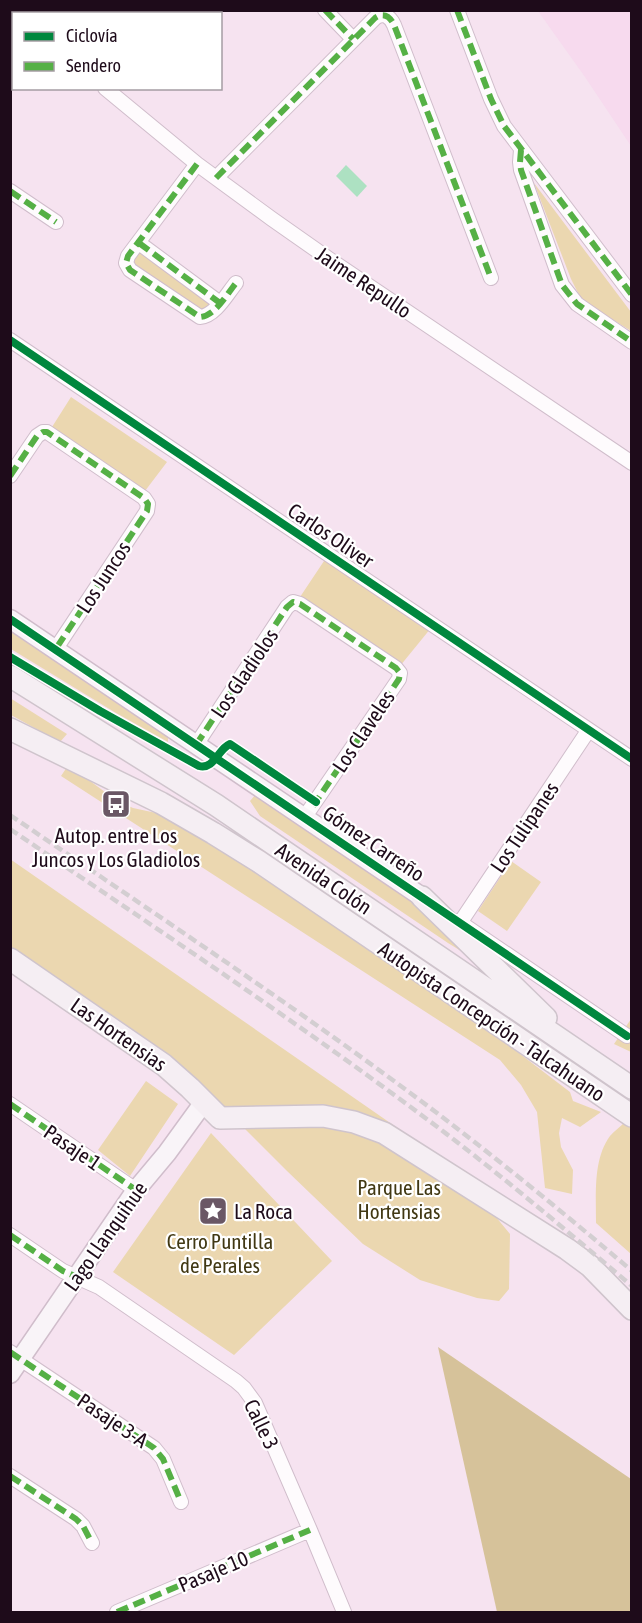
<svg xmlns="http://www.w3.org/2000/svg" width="642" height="1623" font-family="'Asap Condensed',sans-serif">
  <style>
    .built { fill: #f7daee }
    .green { fill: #ebd7b0 }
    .forest { fill: #d6c29a }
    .water { fill: #ade1c2 }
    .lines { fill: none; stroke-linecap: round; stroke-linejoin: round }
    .street-casing { stroke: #d0bdcb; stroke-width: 16 }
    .secondary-casing { stroke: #d0bdcb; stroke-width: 21 }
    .primary-casing { stroke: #cfc4cc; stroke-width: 24 }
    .street { stroke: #fefbfd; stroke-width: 14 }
    .secondary { stroke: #f9f4f8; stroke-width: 18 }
    .primary { stroke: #f5eef3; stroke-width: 21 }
    .rail { stroke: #d3ced1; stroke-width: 4.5; stroke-dasharray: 9 4.5; stroke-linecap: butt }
    .quiet { stroke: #55b045; stroke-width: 6; stroke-dasharray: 12 6; stroke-linecap: butt }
    .cycleway-casing { stroke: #fff; stroke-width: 11 }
    .cycleway { stroke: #00873e; stroke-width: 8 }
    .labels { text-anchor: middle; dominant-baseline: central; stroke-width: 4.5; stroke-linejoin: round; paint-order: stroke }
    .street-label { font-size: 21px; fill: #1e0b1a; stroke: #fff }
    .poi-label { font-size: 21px; fill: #1e0b1a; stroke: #fff }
    .park-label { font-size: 21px; fill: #413813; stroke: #fff }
  </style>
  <rect width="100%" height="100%" fill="#f6e3f0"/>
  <path class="built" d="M 538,11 L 631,11 L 631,146 L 585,77 Z"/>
  <path class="green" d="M 534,183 L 631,312 L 631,331 L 588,304 L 579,295 L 571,279 Z
    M 139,245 L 218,303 L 204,315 L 132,269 L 129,259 Z
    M 71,397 L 167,462 L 145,491 L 52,427 Z
    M 326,558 L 431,628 L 400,666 L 298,600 Z
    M 10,629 L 168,736 L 168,742 L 116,713 L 11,649 Z
    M 10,698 L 67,734 L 60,742 L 11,715 Z
    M 67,767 L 86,778 L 109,795 L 107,799 L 116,806 L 120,802 L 133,808 L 161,814 L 271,882 L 507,1044 L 570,1092 L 573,1101 L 601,1112 L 580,1127 L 562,1118 L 559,1133 L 561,1147 L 573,1170 L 572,1194 L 545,1188 L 537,1112 L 521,1085 L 500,1060 L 61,776 Z
    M 256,794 L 423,908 L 487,967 L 448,943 L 260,816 L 250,801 Z
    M 10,859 L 422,1145 L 472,1188 L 510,1234 L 509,1289 L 499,1301 L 477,1298 L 420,1280 L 363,1244 L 287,1171 L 179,1063 L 122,1022 L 11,947 Z
    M 511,861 L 541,882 L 507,931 L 478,911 Z
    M 631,1019 L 631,1052 L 614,1044 Z
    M 146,1081 L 178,1104 L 130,1176 L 98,1150 Z
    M 624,1123 L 631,1128 L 631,1254 L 596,1223 C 596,1194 593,1159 610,1136 C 614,1131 620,1127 624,1123 Z
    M 211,1133 L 332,1261 L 234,1355 L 113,1272 Z"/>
  <path class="forest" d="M 438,1347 L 631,1479 L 631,1612 L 497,1612 Z"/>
  <path class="water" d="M 346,165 L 367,186 L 357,197 L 336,176 Z"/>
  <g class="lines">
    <g class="street-casing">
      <path id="street" d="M 18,10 L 22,14
        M 325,10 L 353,39
        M 457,10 L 491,99 L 504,126 L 632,295
        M 54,14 L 56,10
        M 178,14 L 181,10
        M 10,83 L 14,80
        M 105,88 L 197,164 L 272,219 L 329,259 L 632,463
        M 521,150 L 520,162 L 521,170 L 562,285 L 577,304 L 632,342
        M 197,164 L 128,256 L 126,263 L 130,270 L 200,317 C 215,316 227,294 236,283
        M 216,178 L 375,18 C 383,12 390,16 394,25 L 491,278
        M 10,191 L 56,222
        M 139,243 L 220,303
        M 10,340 L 632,759
        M 10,476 L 37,436 L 43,432 L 47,432 L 144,498 L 148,504 L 147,511 L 55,650
        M 196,745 L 287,607 L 293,602 L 300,604 L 396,668 L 400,673 L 399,679 L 304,818
        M 458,921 L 627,1036
        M 460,923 L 588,731
        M 10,1104 L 136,1190
        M 10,1235 L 63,1271 L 99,1287 L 236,1381 L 244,1388 L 255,1403 L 310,1530 L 344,1612
        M 10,1352 L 154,1448 L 163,1459 L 181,1502
        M 10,1476 L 76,1519 L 83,1526 L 92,1543
        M 117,1612 L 310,1530"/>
    </g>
    <g class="secondary-casing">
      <path id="secondary" d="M 10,619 L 422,897
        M 10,1374 L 136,1190 L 167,1153 L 204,1102"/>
    </g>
    <g class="primary-casing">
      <path id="primary" d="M 10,676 L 216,805 L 632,1088
        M 10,729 L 161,803 L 213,833 L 258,861 L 632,1116
        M 422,897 L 546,1018
        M 10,959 L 164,1065 L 190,1088 L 220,1118 L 323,1116 L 354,1122 L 384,1133 L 567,1249 L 590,1266 L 632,1309"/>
    </g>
    <use href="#street" class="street"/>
    <use href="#secondary" class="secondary"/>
    <use href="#primary" class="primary"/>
    <path class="rail" d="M 10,815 C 155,914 302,1011 441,1116 C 506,1166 570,1218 632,1271
      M 10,829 C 148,923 287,1015 420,1114 C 493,1168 562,1227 632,1286"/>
    <path class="quiet" d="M 325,10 L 353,39
      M 457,10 L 491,99 L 504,126 L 632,295
      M 54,14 L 56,10
      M 178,14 L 181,10
      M 10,83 L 14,80
      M 521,150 L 520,162 L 521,170 L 562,285 L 577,304 L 632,342
      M 197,164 L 128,256 L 126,263 L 130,270 L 200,317 C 215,316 227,294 236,283
      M 216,178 L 375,18 C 383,12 390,16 394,25 L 491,278
      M 10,191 L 56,222
      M 139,243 L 220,303
      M 10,476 L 37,436 L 43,432 L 47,432 L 144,498 L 148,504 L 147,511 L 55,650
      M 196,745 L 287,607 L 293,602 L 300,604 L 396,668 L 400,673 L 399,679 L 313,806
      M 10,1104 L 136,1190
      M 10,1235 L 63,1271 L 77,1277
      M 10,1352 L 154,1448 L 163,1459 L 181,1502
      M 10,1476 L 76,1519 L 83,1526 L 92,1543
      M 117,1612 L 310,1530"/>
    <g class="cycleway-casing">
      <path id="cycleway" d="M 10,340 L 632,759
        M 10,619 L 627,1036
        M 10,657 L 100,711 L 199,766 C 214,770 218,749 230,744 L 316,802"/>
    </g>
    <use href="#cycleway" class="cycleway"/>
  </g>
  <defs>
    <g id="bus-square" transform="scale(1.5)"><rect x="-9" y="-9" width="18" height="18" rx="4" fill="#6a5765" stroke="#fff"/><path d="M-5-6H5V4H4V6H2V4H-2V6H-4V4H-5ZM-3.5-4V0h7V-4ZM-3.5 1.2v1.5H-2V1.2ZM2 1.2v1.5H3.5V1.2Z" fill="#fff"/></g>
    <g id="sight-square" transform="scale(1.5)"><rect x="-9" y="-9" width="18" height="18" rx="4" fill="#6a5765" stroke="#fff"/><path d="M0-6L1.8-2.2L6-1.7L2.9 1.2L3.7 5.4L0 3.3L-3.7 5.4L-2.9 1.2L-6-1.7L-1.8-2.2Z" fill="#fff"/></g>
  </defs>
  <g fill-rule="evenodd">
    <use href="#bus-square" x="116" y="804"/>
    <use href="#sight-square" x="213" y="1211"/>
  </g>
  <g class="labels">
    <g class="street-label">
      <text transform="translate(364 282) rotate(34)">Jaime Repullo</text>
      <text transform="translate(331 535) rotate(34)">Carlos Oliver</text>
      <text transform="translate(103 577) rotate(-57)">Los Juncos</text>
      <text transform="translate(244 673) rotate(-56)">Los Gladiolos</text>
      <text transform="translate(363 731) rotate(-56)">Los Claveles</text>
      <text transform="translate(524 827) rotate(-56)">Los Tulipanes</text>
      <text transform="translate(374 843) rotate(34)">Gómez Carreño</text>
      <text transform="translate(324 878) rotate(34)">Avenida Colón</text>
      <text transform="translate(492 1021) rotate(34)">Autopista Concepción - Talcahuano</text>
      <text transform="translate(119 1034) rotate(35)">Las Hortensias</text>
      <text transform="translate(73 1147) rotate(34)">Pasaje 1</text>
      <text transform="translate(105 1236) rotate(-55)">Lago Llanquihue</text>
      <text transform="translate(113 1420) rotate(34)">Pasaje 3-A</text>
      <text transform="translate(262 1424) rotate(64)">Calle 3</text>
      <text transform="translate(213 1571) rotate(-23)">Pasaje 10</text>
    </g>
    <g class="poi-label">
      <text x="116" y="835">Autop. entre Los<tspan x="116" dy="24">Juncos y Los Gladiolos</tspan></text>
      <text x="234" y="1211" text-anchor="start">La Roca</text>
    </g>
    <g class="park-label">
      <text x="399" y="1187">Parque Las<tspan x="399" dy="24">Hortensias</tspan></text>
      <text x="220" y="1241">Cerro Puntilla<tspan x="220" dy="24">de Perales</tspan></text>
    </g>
  </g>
  <rect width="642" height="1623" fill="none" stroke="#1e0b1a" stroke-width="24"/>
  <rect x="12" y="12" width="210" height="78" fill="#ffffff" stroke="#a59da3" stroke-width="1.5"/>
  <rect x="24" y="32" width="30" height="9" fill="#00873e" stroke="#a59da3" stroke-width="1.5"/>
  <text x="66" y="42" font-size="18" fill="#1e0b1a">Ciclovía</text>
  <rect x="24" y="62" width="30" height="9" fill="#55b045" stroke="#a59da3" stroke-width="1.5"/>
  <text x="66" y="72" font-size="18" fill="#1e0b1a">Sendero</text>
</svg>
